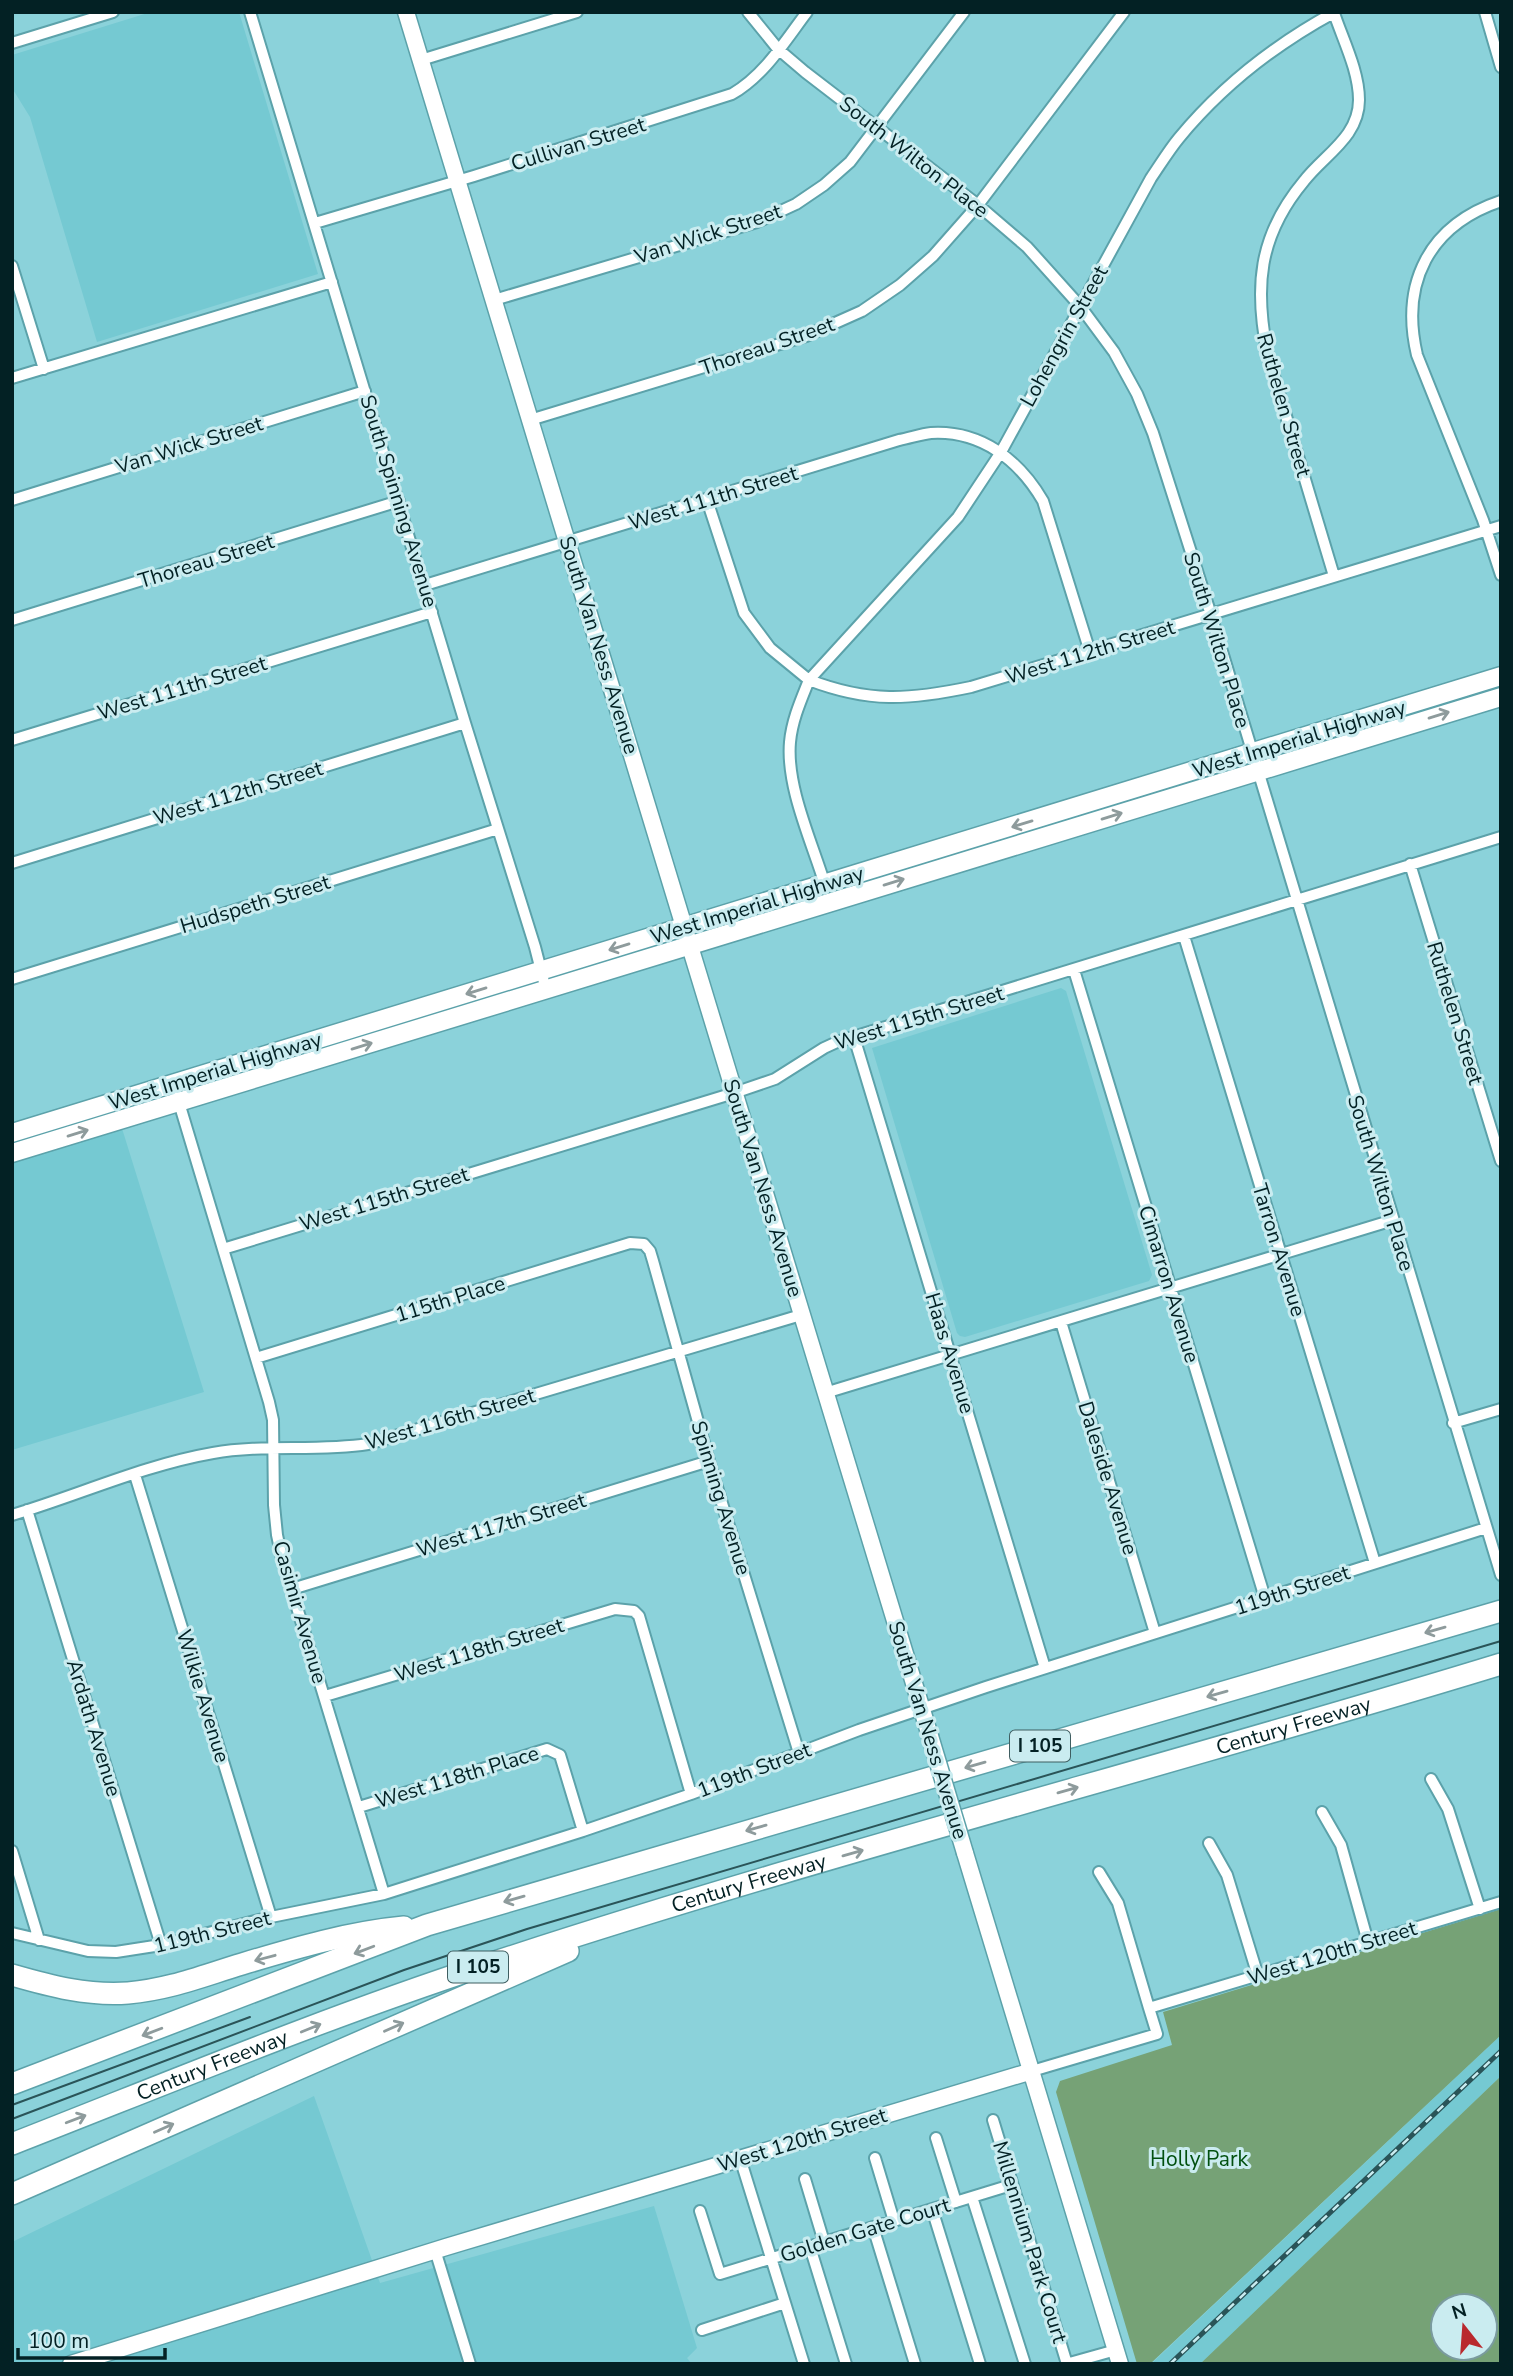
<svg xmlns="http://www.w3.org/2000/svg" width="1513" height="2376" font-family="'Nunito Sans',sans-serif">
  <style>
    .built { fill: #75c9d2 }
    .green { fill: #76a276; fill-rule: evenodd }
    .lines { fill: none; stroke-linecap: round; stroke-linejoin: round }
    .street-casing { stroke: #5ca2aa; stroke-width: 14 }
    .secondary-casing { stroke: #5ca2aa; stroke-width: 19 }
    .primary-casing { stroke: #5ca2aa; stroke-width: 21 }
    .highway-casing { stroke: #5ca2aa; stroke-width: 24 }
    .street { stroke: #fff; stroke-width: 10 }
    .secondary { stroke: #fff; stroke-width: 16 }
    .primary { stroke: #fff; stroke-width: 18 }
    .highway { stroke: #fff; stroke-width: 21 }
    .tram { stroke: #2a5458; stroke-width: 2 }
    .rail-casing { stroke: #2a5458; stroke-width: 5 }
    .rail { stroke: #caecf0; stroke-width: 2.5; stroke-dasharray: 8; stroke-linecap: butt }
    .secondary-bridge-casing { stroke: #5ca2aa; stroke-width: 19; stroke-linecap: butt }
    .secondary-bridge { stroke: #fff; stroke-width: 16 }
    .oneway { stroke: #8e9b9c }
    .labels { text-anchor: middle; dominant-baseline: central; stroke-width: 6; stroke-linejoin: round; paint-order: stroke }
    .shield { fill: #caecf0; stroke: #3f5e61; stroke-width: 2 }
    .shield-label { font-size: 19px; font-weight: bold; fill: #032124 }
    .street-label { font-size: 21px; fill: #032124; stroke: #caecf0 }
    .park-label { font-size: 21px; fill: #02500f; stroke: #caecf0 }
  </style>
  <rect width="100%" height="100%" fill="#8bd2da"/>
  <path class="built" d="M 151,12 L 239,12 L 318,274 L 97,342 L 30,117 L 12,88 L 12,55 Z
    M 1061,988 L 1066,991 L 1152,1275 L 1149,1281 L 965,1337 L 960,1336 L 957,1333 L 872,1048 Z
    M 120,1122 L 204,1392 L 12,1450 L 12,1155 Z
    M 1501,2035 L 1501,2076 L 1200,2364 L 1151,2364 Z
    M 314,2096 L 380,2283 L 654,2206 L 697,2348 L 687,2358 L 692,2364 L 12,2364 L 12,2242 Z"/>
  <path class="green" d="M 1501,1909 L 1501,2035 L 1150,2364 L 1137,2364 L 1056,2092 L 1060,2081 L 1172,2045 L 1163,2012 Z
    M 1501,2076 L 1501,2364 L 1200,2364 ZM 1443,2306 L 1485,2306 L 1485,2348 L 1443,2348 Z"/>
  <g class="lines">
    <g class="street-casing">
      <path id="street" d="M 250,12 L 465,723 L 535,947 L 546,990
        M 748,12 L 778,49 L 805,72 L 978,205 L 1027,247 L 1080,306 L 1114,352 L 1137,394 L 1153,433 L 1211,615 L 1501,1575
        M 1335,12 C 1276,44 1222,86 1179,138 C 1169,150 1160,165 1151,178 L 1001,452 L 958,517 L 809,680 C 869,703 909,700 971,687 L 1501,526
        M 1485,12 L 1501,67
        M 1334,13 C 1343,40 1359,71 1359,100 C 1359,137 1324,155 1304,181 C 1258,236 1254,288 1268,356 L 1334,576
        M 12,43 L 113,12
        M 421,60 L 577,12
        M 1501,201 C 1429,225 1400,283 1417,355 L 1483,520 L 1501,575
        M 315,223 L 474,176 L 732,94 C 764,76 785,41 807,12
        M 12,266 L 44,369
        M 494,300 L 757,222 L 796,204 L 824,185 L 850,162 L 964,12
        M 12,378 L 332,282
        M 530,420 L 806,336 L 862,311 L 900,285 L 933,256 L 978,205 L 1124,12
        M 12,500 L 365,391
        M 707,500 L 744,613 L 770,648 L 809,680 C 801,700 792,720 790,742 C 786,787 812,842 825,885
        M 425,585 L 899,440 C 910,438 921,434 931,433 C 981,430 1019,460 1043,501 L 1090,652
        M 12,620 L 399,501
        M 12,740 L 432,612
        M 12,863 L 465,723
        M 1410,864 L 1501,1161
        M 1184,936 L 1375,1563
        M 1074,970 L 1265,1598
        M 12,979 L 498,829
        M 854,1037 L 1045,1668
        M 177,1096 L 269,1402 L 273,1420 L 274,1505 L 277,1535 L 282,1558 L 384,1894
        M 223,1249 L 734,1093 L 775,1079 L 824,1048 L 837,1042 L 1501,837
        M 1061,1322 L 1155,1633
        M 256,1358 L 630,1243 L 644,1244 L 650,1251 L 653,1261 L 709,1461 L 799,1753
        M 825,1393 L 1393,1220
        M 1453,1423 L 1501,1409
        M 135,1475 L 271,1917
        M 27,1510 L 161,1945
        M 12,1515 C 79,1495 144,1465 213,1453 C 264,1444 317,1452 368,1444 L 801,1315
        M 292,1589 L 709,1461
        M 325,1696 L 615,1609 L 634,1611 L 639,1616 L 691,1794
        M 1431,1779 L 1448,1809 L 1480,1909
        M 359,1807 L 547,1749 L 560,1755 L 583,1831
        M 1322,1812 L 1341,1845 L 1368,1942
        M 1209,1843 L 1227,1875 L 1258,1976
        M 12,1851 L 39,1940
        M 1099,1872 L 1118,1903 L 1149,2008
        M 12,1933 L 88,1951 L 116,1952 L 161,1945 L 271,1917 L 384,1894 L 583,1831 L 691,1794 L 859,1730 L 986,1687 L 1486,1528
        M 1032,2071 L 1157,2034 L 1149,2008 L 1501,1902
        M 993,2120 L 1067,2364
        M 936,2138 L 956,2202
        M 740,2158 L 804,2364
        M 875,2158 L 894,2221
        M 805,2179 L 824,2242
        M 972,2197 L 1025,2364
        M 932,2209 L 980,2364
        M 700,2211 L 720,2274 L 1011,2185
        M 873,2227 L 915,2364
        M 810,2247 L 846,2364
        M 435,2250 L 470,2364
        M 702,2330 L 785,2303
        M 1066,2364 L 1116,2350"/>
    </g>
    <g class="secondary-casing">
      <path id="secondary" d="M 406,12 L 930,1736
        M 965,1853 L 1120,2364
        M 71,2364 L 446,2247 L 1032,2071"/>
    </g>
    <g class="primary-casing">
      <path id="primary" d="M 12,1133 L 1501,676
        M 12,1153 L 1501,697"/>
    </g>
    <g class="highway-casing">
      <g id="highway">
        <path d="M 12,1975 C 50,1986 88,1996 128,1993 C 171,1989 202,1976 242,1964 C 295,1948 350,1932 404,1927"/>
        <path d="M 12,2084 L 427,1925 L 1501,1611"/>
        <path id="s1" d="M 12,2144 C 168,2083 324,2018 483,1966 C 819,1855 1162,1768 1501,1664"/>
        <path d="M 12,2194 L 568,1951"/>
      </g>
    </g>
    <use href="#street" class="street"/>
    <use href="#secondary" class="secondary"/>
    <use href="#primary" class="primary"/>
    <use href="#highway" class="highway"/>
    <path class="tram" d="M 12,2105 L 250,2017
      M 12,2119 L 404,1970 L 527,1929 L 1501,1641"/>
    <g class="rail-casing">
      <path id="rail" d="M 1170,2364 L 1501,2051"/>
    </g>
    <use href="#rail" class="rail"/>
    <g class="secondary-bridge-casing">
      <path id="secondary-bridge" d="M 930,1736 L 965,1853"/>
    </g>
    <use href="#secondary-bridge" class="secondary-bridge"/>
  </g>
  <defs><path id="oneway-shaft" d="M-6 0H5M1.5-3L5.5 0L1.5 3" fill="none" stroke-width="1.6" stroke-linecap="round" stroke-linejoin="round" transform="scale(1.75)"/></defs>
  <g class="oneway">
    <use href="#oneway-shaft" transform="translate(1439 715) rotate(-17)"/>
    <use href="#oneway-shaft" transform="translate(1112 816) rotate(-17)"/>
    <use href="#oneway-shaft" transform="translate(1022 824) rotate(163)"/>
    <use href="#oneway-shaft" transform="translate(894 882) rotate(-17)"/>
    <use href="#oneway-shaft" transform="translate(619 947) rotate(163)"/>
    <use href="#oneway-shaft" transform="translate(476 991) rotate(163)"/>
    <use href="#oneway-shaft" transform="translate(362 1046) rotate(-17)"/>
    <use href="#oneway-shaft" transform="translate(78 1133) rotate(-17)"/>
    <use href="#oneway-shaft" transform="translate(1435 1630) rotate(164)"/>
    <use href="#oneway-shaft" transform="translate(1217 1694) rotate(164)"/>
    <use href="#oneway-shaft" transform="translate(975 1765) rotate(164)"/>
    <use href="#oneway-shaft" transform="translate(1068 1790) rotate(-16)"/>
    <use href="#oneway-shaft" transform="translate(756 1828) rotate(164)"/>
    <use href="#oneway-shaft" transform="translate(853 1853) rotate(-16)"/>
    <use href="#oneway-shaft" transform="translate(514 1899) rotate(164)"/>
    <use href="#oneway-shaft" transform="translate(364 1950) rotate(159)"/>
    <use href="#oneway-shaft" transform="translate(265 1958) rotate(165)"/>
    <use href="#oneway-shaft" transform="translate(394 2027) rotate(-24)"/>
    <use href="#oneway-shaft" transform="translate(311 2028) rotate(-22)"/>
    <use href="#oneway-shaft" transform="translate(152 2032) rotate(159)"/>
    <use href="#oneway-shaft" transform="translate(76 2119) rotate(-21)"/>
    <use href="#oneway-shaft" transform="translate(164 2128) rotate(-24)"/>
  </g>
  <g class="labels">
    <g class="shield">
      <rect x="1010" y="1730.5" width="60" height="31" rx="5"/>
      <rect x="448" y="1951.5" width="60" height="31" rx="5"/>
    </g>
    <g class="shield-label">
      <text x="1040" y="1746">I 105</text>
      <text x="478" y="1967">I 105</text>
    </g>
    <g class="street-label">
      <text transform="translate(578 144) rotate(-17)">Cullivan Street</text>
      <text transform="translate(914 157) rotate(38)">South Wilton Place</text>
      <text transform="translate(708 234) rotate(-18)">Van Wick Street</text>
      <text transform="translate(1064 336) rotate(-61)">Lohengrin Street</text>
      <text transform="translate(767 346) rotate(-19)">Thoreau Street</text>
      <text transform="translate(1284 405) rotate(74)">Ruthelen Street</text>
      <text transform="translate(189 445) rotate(-17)">Van Wick Street</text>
      <text transform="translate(713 498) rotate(-17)">West 111th Street</text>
      <text transform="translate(399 501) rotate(73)">South Spinning Avenue</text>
      <text transform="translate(206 561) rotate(-17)">Thoreau Street</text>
      <text transform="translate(1217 640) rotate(73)">South Wilton Place</text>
      <text transform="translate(599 645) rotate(73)">South Van Ness Avenue</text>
      <text transform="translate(1090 652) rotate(-17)">West 112th Street</text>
      <text transform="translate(182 688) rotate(-17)">West 111th Street</text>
      <text transform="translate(1299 739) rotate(-17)">West Imperial Highway</text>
      <text transform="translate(238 793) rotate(-17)">West 112th Street</text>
      <text transform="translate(255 904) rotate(-17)">Hudspeth Street</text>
      <text transform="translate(757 905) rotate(-17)">West Imperial Highway</text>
      <text transform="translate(1455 1013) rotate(73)">Ruthelen Street</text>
      <text transform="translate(919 1018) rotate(-17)">West 115th Street</text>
      <text transform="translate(215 1071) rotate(-17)">West Imperial Highway</text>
      <text transform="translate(1381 1183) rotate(73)">South Wilton Place</text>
      <text transform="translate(763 1188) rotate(73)">South Van Ness Avenue</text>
      <text transform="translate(384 1199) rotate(-17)">West 115th Street</text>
      <text transform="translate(1279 1250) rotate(73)">Tarron Avenue</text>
      <text transform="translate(1169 1284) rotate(73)">Cimarron Avenue</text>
      <text transform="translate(450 1299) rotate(-17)">115th Place</text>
      <text transform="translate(950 1353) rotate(73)">Haas Avenue</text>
      <text transform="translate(450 1419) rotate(-16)">West 116th Street</text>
      <text transform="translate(1108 1478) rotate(73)">Daleside Avenue</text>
      <text transform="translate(721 1498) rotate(73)">Spinning Avenue</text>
      <text transform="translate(501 1525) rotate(-17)">West 117th Street</text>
      <text transform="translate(1292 1590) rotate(-18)">119th Street</text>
      <text transform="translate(300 1612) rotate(74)">Casimir Avenue</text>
      <text transform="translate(479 1650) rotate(-17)">West 118th Street</text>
      <text transform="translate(203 1696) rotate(73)">Wilkie Avenue</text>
      <text stroke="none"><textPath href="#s1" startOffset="1349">Century Freeway</textPath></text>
      <text transform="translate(94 1728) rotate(73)">Ardath Avenue</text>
      <text transform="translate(928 1730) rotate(73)">South Van Ness Avenue</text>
      <text transform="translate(754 1770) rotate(-21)">119th Street</text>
      <text transform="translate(457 1777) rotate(-17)">West 118th Place</text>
      <text stroke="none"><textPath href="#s1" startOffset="782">Century Freeway</textPath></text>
      <text transform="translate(212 1932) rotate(-14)">119th Street</text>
      <text transform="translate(1332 1953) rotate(-17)">West 120th Street</text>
      <text stroke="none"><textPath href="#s1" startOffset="215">Century Freeway</textPath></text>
      <text transform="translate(802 2140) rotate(-17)">West 120th Street</text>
      <text transform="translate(865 2230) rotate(-17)">Golden Gate Court</text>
      <text transform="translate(1030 2242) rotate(73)">Millennium Park Court</text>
    </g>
    <g class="park-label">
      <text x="1199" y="2159">Holly Park</text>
    </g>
  </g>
  <rect width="1513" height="2376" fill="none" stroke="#032124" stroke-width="28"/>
  <g transform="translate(1464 2327) rotate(343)"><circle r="33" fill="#caecf0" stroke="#7a9b9e" stroke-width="2"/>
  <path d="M0-5L12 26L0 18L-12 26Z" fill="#b9292e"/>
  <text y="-10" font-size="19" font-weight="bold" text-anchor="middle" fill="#032124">N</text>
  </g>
  <path d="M18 2348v10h147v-10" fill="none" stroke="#032124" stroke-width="3.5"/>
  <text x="28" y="2348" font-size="21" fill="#032124" stroke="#caecf0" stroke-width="5" paint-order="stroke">100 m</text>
</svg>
